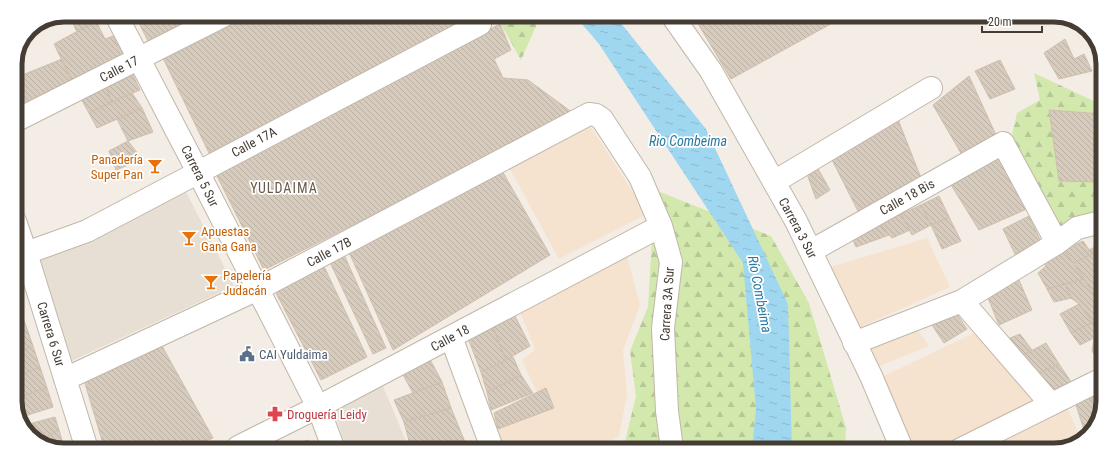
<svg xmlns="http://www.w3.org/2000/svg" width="1118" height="465" font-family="'Roboto Condensed',sans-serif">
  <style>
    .residential { fill: #e7dfd3 }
    .commercial { fill: #f5e2cf }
    .forest { fill: url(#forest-firs) }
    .water { fill: url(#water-ripples) }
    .building { fill: url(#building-back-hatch); stroke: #cfbfad }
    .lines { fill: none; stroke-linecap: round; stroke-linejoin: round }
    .minor-casing { stroke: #c1b7aa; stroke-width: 24 }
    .minor { stroke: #fff; stroke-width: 22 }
    .labels { text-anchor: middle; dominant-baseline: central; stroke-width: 3.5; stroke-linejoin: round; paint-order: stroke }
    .street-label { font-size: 13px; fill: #453d34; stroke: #fff }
    .food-label { font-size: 13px; fill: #c56008; stroke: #fff; text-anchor: start }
    .service-label { font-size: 13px; fill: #4e5e75; stroke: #fff; text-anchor: start }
    .health-label { font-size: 13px; fill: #be3a42; stroke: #fff; text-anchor: start }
    .water-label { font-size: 14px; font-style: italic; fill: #297aa2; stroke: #fff }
    .neighbourhood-label { font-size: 14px; letter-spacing: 1px; fill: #685a4b; stroke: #fff }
    .rim { fill: none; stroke: #453d34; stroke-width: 5 }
  </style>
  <defs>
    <pattern id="forest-firs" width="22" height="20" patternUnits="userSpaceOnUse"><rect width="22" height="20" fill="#d2e8ad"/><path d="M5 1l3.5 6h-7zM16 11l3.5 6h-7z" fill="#b6c895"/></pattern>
    <pattern id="water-ripples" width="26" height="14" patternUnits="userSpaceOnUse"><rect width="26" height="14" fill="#9fd7f1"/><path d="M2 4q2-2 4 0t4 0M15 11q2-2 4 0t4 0" fill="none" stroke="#8ab9cf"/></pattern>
    <pattern id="building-back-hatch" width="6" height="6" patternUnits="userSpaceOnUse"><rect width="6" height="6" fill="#d7cbbd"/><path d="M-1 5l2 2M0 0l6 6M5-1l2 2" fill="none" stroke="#baafa3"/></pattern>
  </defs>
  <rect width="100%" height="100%" fill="#f3ede5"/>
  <path class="residential" d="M 185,190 L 234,286 L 67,363 L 36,259 Z
    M 379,377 L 409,448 L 346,447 L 329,397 Z"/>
  <path class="commercial" d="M 590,126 L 647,214 L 559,259 L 510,169 Z
    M 927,238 L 950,287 L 856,329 L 831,267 Z
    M 626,252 L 640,305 L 623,350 L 627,395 L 619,436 L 598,448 L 499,448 L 494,418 L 539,397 L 522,360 L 535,350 L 518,306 Z
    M 906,313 L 929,346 L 879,366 L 862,334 Z
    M 974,333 L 1039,405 L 945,450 L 907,449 L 880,378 Z
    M 1064,401 L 1081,439 L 1051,450 L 998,450 L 994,443 Z"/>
  <path class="forest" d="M 497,17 L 540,17 L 521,60 Z
    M 1034,73 L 1102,105 L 1101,227 L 1058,233 L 1009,148 L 1017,113 L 1040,100 Z
    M 655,190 L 771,236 L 809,303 L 846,428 L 845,449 L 613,448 L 625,442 L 636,396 L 630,351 L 648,307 Z"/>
  <path class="water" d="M 576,17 L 616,17 L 706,129 L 788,304 L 792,449 L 752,449 L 756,409 L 743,263 L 599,44 Z"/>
  <path class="building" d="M 69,15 L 100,15 L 102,18 L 77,32 Z
    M 135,15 L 203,16 L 149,43 Z
    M 242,16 L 469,16 L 473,19 L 209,153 L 163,58 Z
    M 694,17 L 834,18 L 836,21 L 731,79 Z
    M 96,21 L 105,39 L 113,36 L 124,56 L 72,81 L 54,44 Z
    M 500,24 L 511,50 L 494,59 L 503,78 L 528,80 L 573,113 L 264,270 L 216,174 Z
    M 1090,32 L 1093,34 L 1103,62 L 1083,36 Z
    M 1065,39 L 1074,59 L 1084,54 L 1092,71 L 1059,79 L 1044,53 Z
    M 62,59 L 72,81 L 15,106 L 15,78 Z
    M 1000,60 L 1015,89 L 990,99 L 975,71 Z
    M 132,73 L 140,90 L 111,102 L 105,85 Z
    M 969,76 L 996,135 L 962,155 L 933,105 Z
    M 105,85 L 112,102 L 89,113 L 79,95 Z
    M 132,93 L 142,108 L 97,128 L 89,113 Z
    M 142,108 L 153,132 L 128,141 L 117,119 Z
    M 1049,110 L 1102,114 L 1102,182 L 1059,181 Z
    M 897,117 L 923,183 L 859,213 L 828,152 Z
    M 128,141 L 142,159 L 116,170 L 109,151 Z
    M 1002,155 L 1027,209 L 979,230 L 948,180 Z
    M 817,167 L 830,190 L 816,199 L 806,171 Z
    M 501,169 L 550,255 L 393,350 L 348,250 Z
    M 939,196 L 949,217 L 931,225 L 921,205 Z
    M 921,205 L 931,225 L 912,235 L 901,214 Z
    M 901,214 L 910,230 L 892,238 L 881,225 Z
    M 1029,216 L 1042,244 L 1015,254 L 1003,229 Z
    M 949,217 L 961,241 L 942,249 L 931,225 Z
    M 881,225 L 889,235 L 856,247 L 852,237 Z
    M 1083,241 L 1092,254 L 1074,263 L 1064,250 Z
    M 1101,244 L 1101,260 L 1099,261 L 1089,250 Z
    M 341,248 L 386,348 L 373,354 L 329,260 Z
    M 1064,250 L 1084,279 L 1047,289 L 1038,273 L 1046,266 L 1041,259 Z
    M 1092,254 L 1101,267 L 1101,293 L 1094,295 L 1074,263 Z
    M 320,258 L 367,357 L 321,380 L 274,289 Z
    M 1018,278 L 1032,310 L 999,325 L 986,293 Z
    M 1084,279 L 1100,304 L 1100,333 L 1079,304 L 1071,298 L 1065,284 Z
    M 1065,284 L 1071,298 L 1054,302 L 1047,289 Z
    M 15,289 L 19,306 L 15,308 Z
    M 1101,293 L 1100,303 L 1094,295 Z
    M 1079,304 L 1093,322 L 1071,333 L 1060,314 Z
    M 19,306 L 33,346 L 15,353 L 15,308 Z
    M 510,306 L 530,346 L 506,360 L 489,317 Z
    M 955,311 L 967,329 L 944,343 L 932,325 Z
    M 489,317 L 506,360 L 481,372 L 466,333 Z
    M 1093,322 L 1100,333 L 1100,335 L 1080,345 L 1071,333 Z
    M 1020,334 L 1032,350 L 1021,356 L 1005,340 Z
    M 1100,335 L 1100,364 L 1092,351 L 1094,339 Z
    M 1046,343 L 1059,364 L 1037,374 L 1021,356 Z
    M 33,346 L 40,367 L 15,377 L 15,353 Z
    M 162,346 L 213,438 L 190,447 L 104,447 L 84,380 Z
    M 425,350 L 442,382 L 413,393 L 395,360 Z
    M 513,357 L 521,375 L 487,392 L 481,372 Z
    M 1059,364 L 1072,383 L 1049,393 L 1037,374 Z
    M 40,367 L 47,388 L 19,397 L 15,385 L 15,377 Z
    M 521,375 L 533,393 L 491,410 L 487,392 Z
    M 442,382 L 451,408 L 404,422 L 394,400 Z
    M 15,385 L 19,397 L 15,398 Z
    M 47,388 L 53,407 L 25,416 L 19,397 Z
    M 546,388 L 554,408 L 498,429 L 494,413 Z
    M 1100,393 L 1099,416 L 1096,416 L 1091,395 Z
    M 1091,395 L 1097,423 L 1086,436 L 1075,402 Z
    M 19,397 L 25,416 L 20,418 L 15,404 L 15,398 Z
    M 451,408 L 465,442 L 447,448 L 411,448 L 404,422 Z
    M 55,417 L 59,430 L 39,441 L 35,438 L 29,424 Z
    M 29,424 L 35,438 L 25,431 L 23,427 Z
    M 59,430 L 63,444 L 56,446 L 46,446 L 39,441 Z
    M 308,440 L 311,447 L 288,447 Z
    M 465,442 L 467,448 L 447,448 Z"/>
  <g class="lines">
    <g class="minor-casing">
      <path id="minor" d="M 116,15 L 198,172 L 318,407 L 333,447
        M 673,17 L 711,71 L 796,221 L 871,376 L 902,449
        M 15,121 L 223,16
        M 774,182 L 931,88
        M 15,221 L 26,253 L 86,446
        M 811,251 L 1003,143 L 1057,243
        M 26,253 L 87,231 L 480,24
        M 962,301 L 1051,404
        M 451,337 L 492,448
        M 854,343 L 962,301 L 1057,243 L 1077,228 L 1101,222
        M 65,379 L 258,289 L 589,114 L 596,115 L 602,119 L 640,177 L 661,226 L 671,262 L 663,328 L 667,411 L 672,449
        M 238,447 L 318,407 L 661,226
        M 959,450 L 1100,380"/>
    </g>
    <use href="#minor" class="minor"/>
  </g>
  <defs>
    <g id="bar-bare" transform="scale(1.2)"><path d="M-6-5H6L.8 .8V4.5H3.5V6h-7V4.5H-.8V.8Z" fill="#e8710a" stroke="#fff" stroke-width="2.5" paint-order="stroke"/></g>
    <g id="civic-bare" transform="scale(1.2)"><path d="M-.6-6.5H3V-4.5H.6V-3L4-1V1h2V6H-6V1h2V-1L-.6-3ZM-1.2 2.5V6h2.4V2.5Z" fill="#5c6f8a" stroke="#fff" stroke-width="2.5" paint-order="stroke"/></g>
    <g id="pharmacy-bare" transform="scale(1.2)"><path d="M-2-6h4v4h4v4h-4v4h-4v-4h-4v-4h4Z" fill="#e0444e" stroke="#fff" stroke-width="2.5" paint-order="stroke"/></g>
  </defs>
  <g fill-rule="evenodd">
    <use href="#bar-bare" x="155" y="166"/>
    <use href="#bar-bare" x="189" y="238"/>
    <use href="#bar-bare" x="211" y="282"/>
    <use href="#civic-bare" x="247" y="354"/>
    <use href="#pharmacy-bare" x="275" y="414"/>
  </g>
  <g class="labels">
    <g class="street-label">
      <text transform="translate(119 69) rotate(-27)">Calle 17</text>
      <text transform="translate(254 142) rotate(-28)">Calle 17A</text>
      <text transform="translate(200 176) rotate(63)">Carrera 5 Sur</text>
      <text transform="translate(907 197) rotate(-29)">Calle 18 Bis</text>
      <text transform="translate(798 228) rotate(62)">Carrera 3 Sur</text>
      <text transform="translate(329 252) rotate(-28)">Calle 17B</text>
      <text transform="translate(667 304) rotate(-86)">Carrera 3A Sur</text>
      <text transform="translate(51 334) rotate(73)">Carrera 6 Sur</text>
      <text transform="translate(450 338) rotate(-28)">Calle 18</text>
    </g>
    <g class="food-label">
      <text x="143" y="159" text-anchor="end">Panadería<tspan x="143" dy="15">Super Pan</tspan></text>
      <text x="201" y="231">Apuestas<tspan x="201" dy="15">Gana Gana</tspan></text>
      <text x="223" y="275">Papelería<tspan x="223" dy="15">Judacán</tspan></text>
    </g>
    <g class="service-label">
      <text x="259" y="354">CAI Yuldaima</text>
    </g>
    <g class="health-label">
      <text x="287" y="414">Droguería Leidy</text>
    </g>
    <g class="water-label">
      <text x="688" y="141">Rio Combeima</text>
      <text transform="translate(760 294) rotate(79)">Río Combeima</text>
    </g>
    <g class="neighbourhood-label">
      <text x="284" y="188">YULDAIMA</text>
    </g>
  </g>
  <path d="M0 0H1118V465H0ZM64 22H1054A42 42 0 0 1 1096 64V401A42 42 0 0 1 1054 443H64A42 42 0 0 1 22 401V64A42 42 0 0 1 64 22Z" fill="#fff" fill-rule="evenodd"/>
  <path class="rim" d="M64 22H1054A42 42 0 0 1 1096 64V401A42 42 0 0 1 1054 443H64A42 42 0 0 1 22 401V64A42 42 0 0 1 64 22Z"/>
  <path d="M982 26v6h60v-6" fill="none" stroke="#453d34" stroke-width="2"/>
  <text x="988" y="26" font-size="12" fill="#453d34" stroke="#ffffff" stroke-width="3" paint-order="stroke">20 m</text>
</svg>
